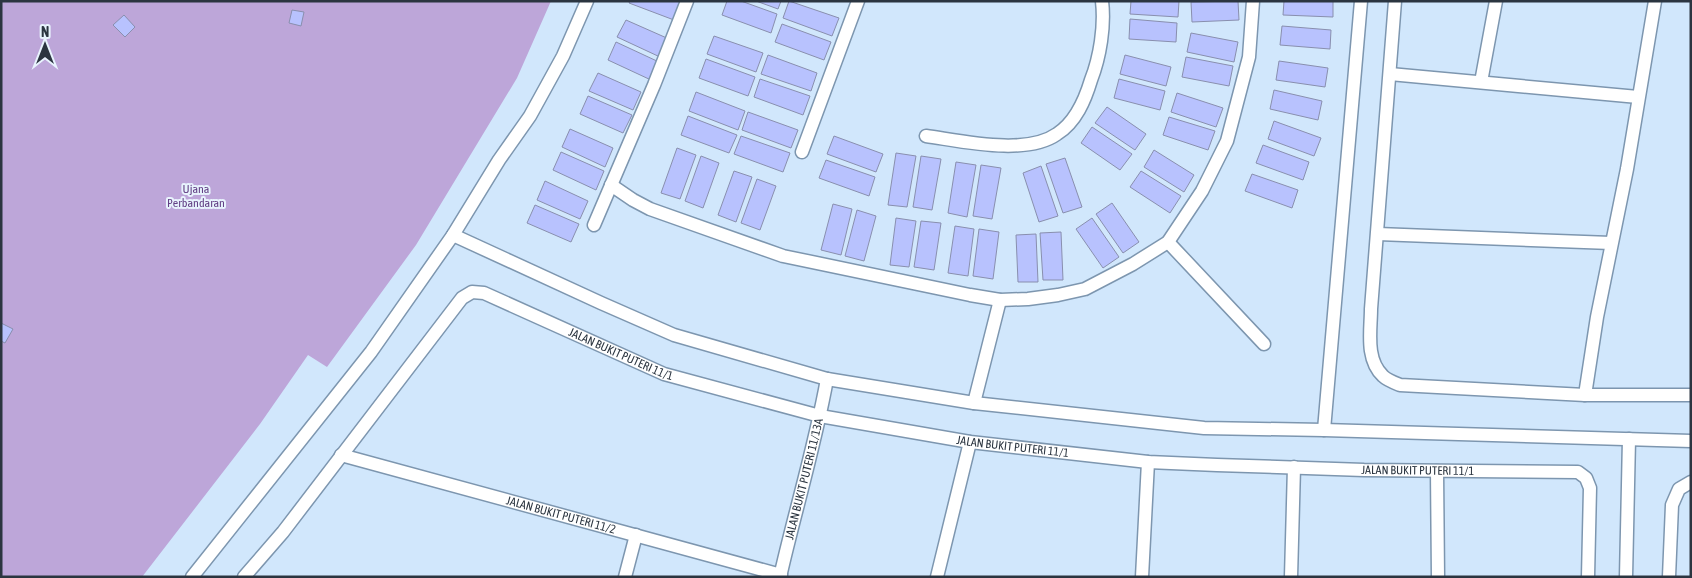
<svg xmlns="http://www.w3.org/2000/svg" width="1692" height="578" font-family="'Asap Condensed',sans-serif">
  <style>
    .green { fill: #bda6d9 }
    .building { fill: #b8c2fe; stroke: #898fae }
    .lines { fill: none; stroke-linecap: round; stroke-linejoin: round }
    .street-casing { stroke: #7d96af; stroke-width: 15 }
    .street { stroke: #fff; stroke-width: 12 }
    .labels { text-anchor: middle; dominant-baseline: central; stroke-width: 4; stroke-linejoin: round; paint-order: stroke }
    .park-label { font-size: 12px; fill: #634085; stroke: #e8f3fd }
    .street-label { font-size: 12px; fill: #2b3540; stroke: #e8f3fd }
  </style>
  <rect width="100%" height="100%" fill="#d1e7fc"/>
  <path class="green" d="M 1,1 L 551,1 L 517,78 L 416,245 L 327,367 L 308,355 L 260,424 L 142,577 L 1,577 Z"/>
  <path class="building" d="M 630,1 L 681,1 L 674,20 L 629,3 Z
    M 727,1 L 741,1 L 777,14 L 771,33 L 722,15 Z
    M 756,1 L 781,1 L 778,9 Z
    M 789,1 L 839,18 L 832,36 L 783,18 Z
    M 1131,1 L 1179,1 L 1178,17 L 1130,14 Z
    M 1238,1 L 1239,20 L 1192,22 L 1191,2 Z
    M 1284,1 L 1333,1 L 1333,17 L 1283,15 Z
    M 292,10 L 304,12 L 301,26 L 289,23 Z
    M 124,15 L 135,27 L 125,37 L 113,25 Z
    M 1130,19 L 1177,23 L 1176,42 L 1129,39 Z
    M 626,20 L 669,39 L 660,57 L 617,37 Z
    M 782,24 L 831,42 L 824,60 L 775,42 Z
    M 1282,26 L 1331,30 L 1330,49 L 1280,45 Z
    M 1191,33 L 1238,42 L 1234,62 L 1187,52 Z
    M 714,36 L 763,53 L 756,72 L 707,54 Z
    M 616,42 L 659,62 L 651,80 L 608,60 Z
    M 768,55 L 817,73 L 811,91 L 761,74 Z
    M 1125,55 L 1171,67 L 1166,86 L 1120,74 Z
    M 1186,57 L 1233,66 L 1229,86 L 1182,77 Z
    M 706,59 L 755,77 L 748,96 L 699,78 Z
    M 1279,61 L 1328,68 L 1325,87 L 1276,80 Z
    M 598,73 L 641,92 L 633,110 L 589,91 Z
    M 760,79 L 810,96 L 803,115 L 754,97 Z
    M 1119,79 L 1165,91 L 1160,110 L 1114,98 Z
    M 1274,90 L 1322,101 L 1318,120 L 1270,109 Z
    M 696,92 L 745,111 L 738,130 L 689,111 Z
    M 1177,93 L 1223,108 L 1216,127 L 1171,112 Z
    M 588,96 L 632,115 L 623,133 L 580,114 Z
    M 1107,107 L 1146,134 L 1135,150 L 1095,123 Z
    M 748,112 L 798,130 L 791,148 L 742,130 Z
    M 688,116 L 737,135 L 729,153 L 681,135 Z
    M 1169,117 L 1215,131 L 1208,150 L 1163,135 Z
    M 1274,121 L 1321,138 L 1314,156 L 1268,139 Z
    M 1092,127 L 1132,154 L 1120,170 L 1081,143 Z
    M 570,129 L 613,148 L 605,167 L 562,147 Z
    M 741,136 L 790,153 L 783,172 L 734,154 Z
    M 834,136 L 883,154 L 876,172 L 827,154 Z
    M 1263,145 L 1309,162 L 1303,180 L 1256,163 Z
    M 677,148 L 696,155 L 680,199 L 661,193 Z
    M 1154,150 L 1194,175 L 1184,192 L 1144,167 Z
    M 561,152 L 604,171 L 596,190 L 553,170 Z
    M 896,153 L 916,156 L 907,207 L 888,205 Z
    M 701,156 L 719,163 L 703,208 L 685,201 Z
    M 921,156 L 941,159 L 932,210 L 913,207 Z
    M 1065,158 L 1082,207 L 1063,213 L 1046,164 Z
    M 826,160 L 875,177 L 869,196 L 819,178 Z
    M 956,162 L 976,165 L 967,217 L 948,213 Z
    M 981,165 L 1001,168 L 992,219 L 973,216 Z
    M 1041,166 L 1058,216 L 1039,222 L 1023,173 Z
    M 734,171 L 752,177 L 736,222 L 718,215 Z
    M 1141,171 L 1181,196 L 1170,213 L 1130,187 Z
    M 1252,174 L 1298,190 L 1292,208 L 1245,191 Z
    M 757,179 L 776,186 L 760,230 L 741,223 Z
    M 545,181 L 588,201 L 580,219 L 537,200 Z
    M 1112,203 L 1139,242 L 1123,253 L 1096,214 Z
    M 833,204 L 852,209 L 841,255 L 821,250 Z
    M 535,205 L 579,224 L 571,242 L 527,223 Z
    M 857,210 L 876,216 L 864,261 L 845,256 Z
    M 896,218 L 916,221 L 909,267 L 890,265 Z
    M 1092,218 L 1119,257 L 1103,268 L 1076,229 Z
    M 921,221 L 941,223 L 934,270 L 914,267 Z
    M 955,226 L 974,229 L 968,276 L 948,273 Z
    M 979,229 L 999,232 L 993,279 L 973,276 Z
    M 1061,232 L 1063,280 L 1043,280 L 1040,233 Z
    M 1036,234 L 1038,282 L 1018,282 L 1016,235 Z
    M 1,323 L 13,329 L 5,343 L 1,341 Z"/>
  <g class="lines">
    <g class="street-casing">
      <g id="street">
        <path d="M 1395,1 L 1371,309 C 1371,330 1365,359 1383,376 C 1387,380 1395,383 1400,385 L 1585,395 L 1691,395"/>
        <path d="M 1390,74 L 1638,97"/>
        <path d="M 1481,82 L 1496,1"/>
        <path d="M 926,136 C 962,141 1026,156 1057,134 C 1076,122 1085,100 1091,80 C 1100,57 1105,26 1102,1"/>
        <path d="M 802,152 L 858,1"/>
        <path d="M 611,185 L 633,200 L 650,209 L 783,256 L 970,295 L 1000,300 L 1028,299 L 1058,295 L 1085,289 L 1133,264 L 1168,242 L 1202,191 L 1227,141 L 1249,57 L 1253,1"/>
        <path d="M 594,225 L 654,85 L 687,1"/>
        <path d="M 1378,234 L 1611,243"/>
        <path d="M 453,235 L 601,303 L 674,335 L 827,379 L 974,403 L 1204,428 L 1324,430 L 1691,441"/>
        <path d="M 1168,242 L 1264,344"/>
        <path d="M 1585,395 L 1597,317 L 1627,169 L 1655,1"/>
        <path d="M 974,403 L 1000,300"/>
        <path d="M 1324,430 L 1361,1"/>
        <path id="s1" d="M 341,455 L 781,575"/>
        <path d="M 1437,471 L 1438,577"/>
        <path d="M 192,577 L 371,352 L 453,235 L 499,160 L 530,116 L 563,56 L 587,1"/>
        <path id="s2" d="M 244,577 L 283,532 L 462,298 L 472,292 L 484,293 L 664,374 L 820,416 L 970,442 L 1148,462 L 1217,465 L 1364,470 L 1578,472 L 1586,478 L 1590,488 L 1588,577"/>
        <path d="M 625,577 L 636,535"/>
        <path id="s3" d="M 780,577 C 795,511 815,446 827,379"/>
        <path d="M 937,577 L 970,442"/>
        <path d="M 1142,577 L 1148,462"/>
        <path d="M 1291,577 L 1294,467"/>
        <path d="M 1626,577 L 1629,439"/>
        <path d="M 1669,577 L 1672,505 L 1679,489 L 1691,482"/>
      </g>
    </g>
    <use href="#street" class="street"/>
  </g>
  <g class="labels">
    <g class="park-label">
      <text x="196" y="189">Ujana<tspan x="196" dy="14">Perbandaran</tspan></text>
    </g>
    <g class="street-label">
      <text stroke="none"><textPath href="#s2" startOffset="528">JALAN BUKIT PUTERI 11/1</textPath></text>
      <text stroke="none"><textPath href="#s2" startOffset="932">JALAN BUKIT PUTERI 11/1</textPath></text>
      <text stroke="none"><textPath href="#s2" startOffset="1338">JALAN BUKIT PUTERI 11/1</textPath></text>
      <text stroke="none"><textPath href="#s3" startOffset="101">JALAN BUKIT PUTERI 11/13A</textPath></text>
      <text stroke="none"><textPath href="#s1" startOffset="228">JALAN BUKIT PUTERI 11/2</textPath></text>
    </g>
  </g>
  <rect width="1692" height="578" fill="none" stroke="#2b3540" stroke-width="5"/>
  <g transform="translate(45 45)" stroke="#e8f3fd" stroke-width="4" paint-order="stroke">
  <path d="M0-4L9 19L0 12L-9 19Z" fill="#2b3540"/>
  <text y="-8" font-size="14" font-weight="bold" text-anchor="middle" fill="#2b3540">N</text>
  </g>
</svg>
